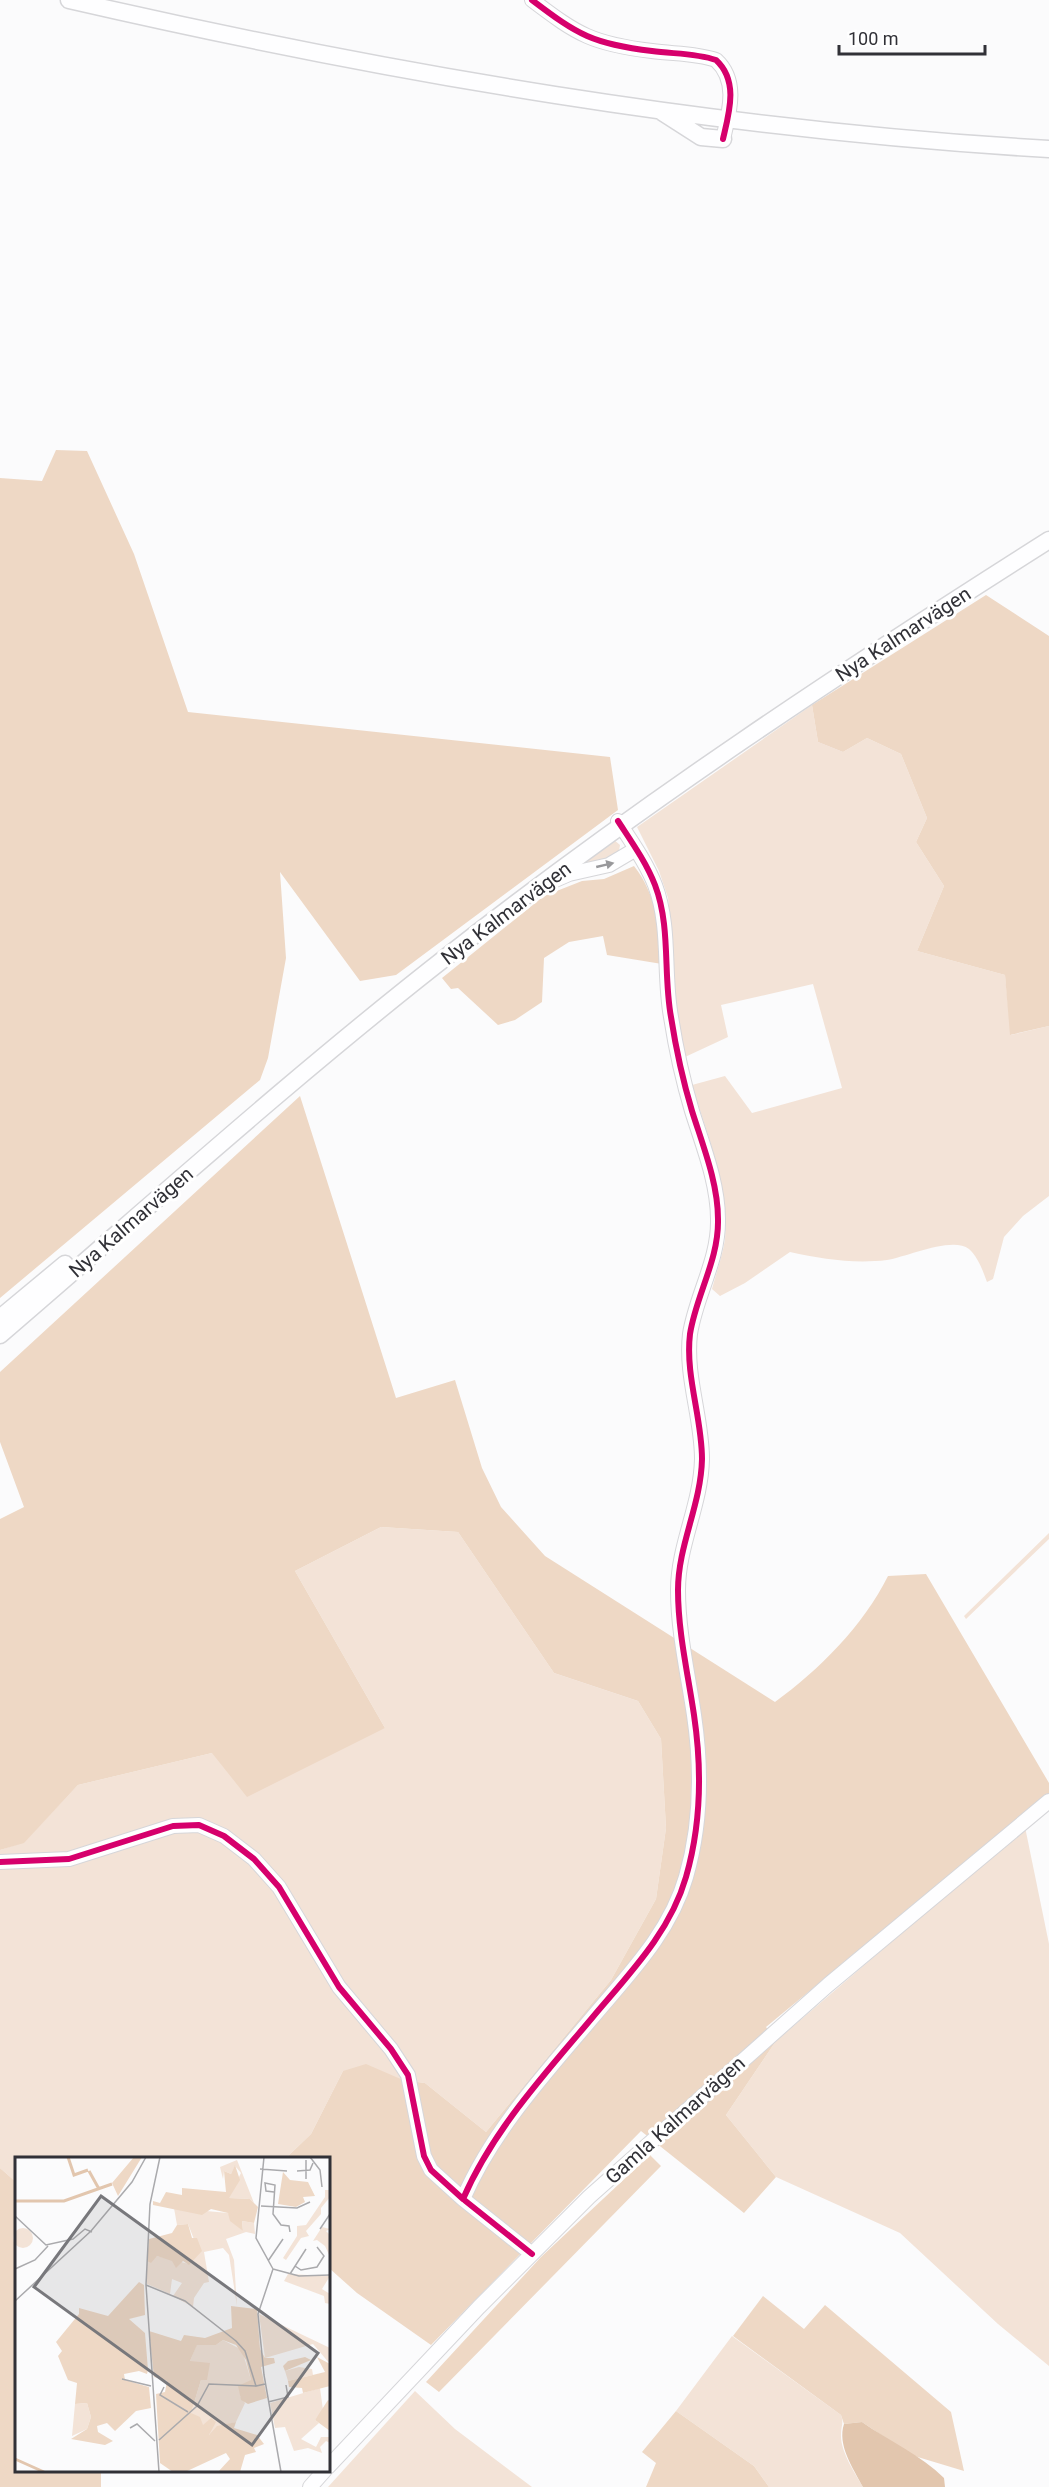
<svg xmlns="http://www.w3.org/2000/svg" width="1049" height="2487" font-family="Roboto,sans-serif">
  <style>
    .green { fill: #f3e3d7 }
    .forest { fill: #eed8c5 }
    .water { fill: #e2c6ae }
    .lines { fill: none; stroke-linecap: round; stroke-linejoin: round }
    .minor-casing { stroke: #d6d6d9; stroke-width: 16 }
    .major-casing { stroke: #d6d6d9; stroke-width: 19 }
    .minor { stroke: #fefeff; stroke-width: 14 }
    .major { stroke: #fefeff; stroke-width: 16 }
    .cycleway-casing { stroke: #fff; stroke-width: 10 }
    .cycleway { stroke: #d6006c; stroke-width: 6 }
    .oneway { fill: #98989b }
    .labels { text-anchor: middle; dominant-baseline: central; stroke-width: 6; stroke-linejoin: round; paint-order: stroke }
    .street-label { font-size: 20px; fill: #313137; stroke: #fff }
    .inset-river { fill: none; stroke: #e2c6ae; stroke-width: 3 }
    .inset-road { fill: none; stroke: #aaaaad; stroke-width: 1.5 }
    .view { fill: #78787c; fill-opacity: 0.15; stroke: #78787c; stroke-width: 3 }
    .inset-edge { fill: none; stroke: #313137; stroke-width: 3 }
  </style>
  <rect width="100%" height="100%" fill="#fbfbfc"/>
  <path class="green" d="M 812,705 L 818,742 L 843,752 L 867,738 L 901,754 L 927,818 L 916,842 L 944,886 L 917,951 L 1005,975 L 1011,1035 L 1049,1026 L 1049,1196 L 1023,1216 L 1004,1237 L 993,1279 L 987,1282 C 983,1271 978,1257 969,1249 C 952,1236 907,1257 887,1260 C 854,1264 822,1259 790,1252 L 745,1283 L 720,1296 L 712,1289 C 716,1273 723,1255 725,1239 C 729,1187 707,1134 692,1085 L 725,1076 L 752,1113 L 842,1088 L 813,984 L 721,1005 L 728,1037 L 685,1057 L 672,978 L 672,933 L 668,898 L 659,871 L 637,827 Z
    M 613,839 L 620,845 C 619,865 587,865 571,868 Z
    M 381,1527 L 458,1532 L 554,1673 L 638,1701 L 661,1739 L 666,1828 L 656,1899 L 611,1980 L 486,2132 L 425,2083 L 343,2071 L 311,2134 L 286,2158 L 16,2158 L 16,2182 L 0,2168 L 0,1850 L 24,1842 L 78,1785 L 212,1753 L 385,1728 L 295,1571 Z
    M 1049,1533 L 1049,1539 L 966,1619 L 964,1616 Z
    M 1025,1827 L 1049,1944 L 1049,2366 L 998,2324 L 900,2233 L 776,2177 L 726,2115 L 776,2041 Z
    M 732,2336 L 841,2415 C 844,2424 841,2426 841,2434 C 840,2451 855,2473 863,2487 L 769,2487 L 754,2466 L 676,2411 Z
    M 415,2391 L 455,2429 L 532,2487 L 328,2487 Z"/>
  <path class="forest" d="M 56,450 L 87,451 L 134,554 L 188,712 L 610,757 L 618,810 L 396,975 L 360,981 L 280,872 L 286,958 L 268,1058 L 260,1080 L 0,1298 L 0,478 L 42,481 Z
    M 986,595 L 1049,636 L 1049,1026 L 1010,1035 L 1005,975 L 917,951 L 944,886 L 916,842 L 927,818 L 901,754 L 867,738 L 843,752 L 818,742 L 812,705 Z
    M 634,866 C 657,895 659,929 662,964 L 607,955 L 603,936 L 569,942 L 544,958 L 542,1002 L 515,1020 L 498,1025 L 458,988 L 451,989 L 442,978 L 544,896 L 582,881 L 604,879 Z
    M 300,1096 L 396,1398 L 455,1380 L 482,1468 L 501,1507 L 545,1556 L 775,1702 C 819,1670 863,1626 888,1576 L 926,1574 L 1049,1783 L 1049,1793 L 766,2027 L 776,2041 L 726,2115 L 776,2177 L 744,2213 L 641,2131 L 431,2345 L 357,2293 L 329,2268 L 328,2158 L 286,2158 L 311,2134 L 343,2071 L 366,2064 L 403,2080 L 425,2083 L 486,2132 L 611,1980 L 656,1899 L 666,1828 L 661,1739 L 638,1701 L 554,1673 L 458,1532 L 381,1527 L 295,1571 L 385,1728 L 247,1797 L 212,1753 L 78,1785 L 24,1843 L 0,1850 L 0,1519 L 24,1507 L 0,1442 L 0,1372 Z
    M 650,2155 L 661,2166 L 439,2392 L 426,2382 L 541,2257 Z
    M 0,2168 L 16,2182 L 16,2470 L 101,2471 L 101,2487 L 0,2487 Z
    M 763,2296 L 804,2329 L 825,2305 L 951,2412 L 964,2471 L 911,2455 L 862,2422 L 844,2424 L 841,2415 L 733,2336 Z
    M 676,2411 L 754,2466 L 769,2487 L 646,2487 L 656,2463 L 642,2452 Z"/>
  <path class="water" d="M 862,2422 C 889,2441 921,2455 944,2478 L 945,2487 L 863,2487 C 853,2468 837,2445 844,2424 Z"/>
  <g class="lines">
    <g class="minor-casing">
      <path id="minor" d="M 532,0 C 578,35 593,44 652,51 C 673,54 696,53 716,60 C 739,81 729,113 723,139
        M 553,881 L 569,874 L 609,865 L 636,849
        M 0,1862 L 69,1859 L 173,1826 L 199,1825 L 224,1836 L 254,1859 L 279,1887 L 339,1987 L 391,2049 L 408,2075 L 424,2156 L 431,2170 L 463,2199
        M 532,2254 L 463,2199 C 493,2130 544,2075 592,2018 C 628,1975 670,1933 686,1877 C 701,1825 702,1769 694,1715 C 688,1674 678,1632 678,1590 C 678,1545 701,1505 702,1459 C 702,1417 685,1376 690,1334 C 696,1295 719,1260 718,1219 C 718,1183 703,1146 692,1111 C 683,1081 676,1049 671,1017 C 663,974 671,927 655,885 C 646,862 631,841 618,821
        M 328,2467 L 479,2307 L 589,2197 L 828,1985 L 1049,1801
        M 310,2487 L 325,2470"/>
    </g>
    <g class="major-casing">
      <path id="major" d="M 69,0 C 391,74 719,130 1049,149
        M 662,112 L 701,137 L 723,139
        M 0,1318 L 65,1264
        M 0,1335 C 149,1207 295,1075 450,954 C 641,804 844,670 1049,540"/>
    </g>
    <use href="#minor" class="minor"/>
    <use href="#major" class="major"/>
    <g class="cycleway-casing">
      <path id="cycleway" d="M 532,0 C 578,35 593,44 652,51 C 673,54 696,53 716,60 C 739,81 729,113 723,139
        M 0,1862 L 69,1859 L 173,1826 L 199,1825 L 224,1836 L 254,1859 L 279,1887 L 339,1987 L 391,2049 L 408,2075 L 424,2156 L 431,2170 L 463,2199
        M 532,2254 L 463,2199 C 493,2130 544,2075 592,2018 C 628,1975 670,1933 686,1877 C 701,1825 702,1769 694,1715 C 688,1674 678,1632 678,1590 C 678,1545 701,1505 702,1459 C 702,1417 685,1376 690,1334 C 696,1295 719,1260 718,1219 C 718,1183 703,1146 692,1111 C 683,1081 676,1049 671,1017 C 663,974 671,927 655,885 C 646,862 631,841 618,821"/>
    </g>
    <use href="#cycleway" class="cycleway"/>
  </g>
  <defs><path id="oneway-solid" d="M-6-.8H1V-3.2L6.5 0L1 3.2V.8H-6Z" transform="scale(1.5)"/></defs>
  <use class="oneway" href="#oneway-solid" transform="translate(605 865) rotate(-13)"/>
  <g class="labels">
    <g class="street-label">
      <text transform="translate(903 634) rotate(-33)">Nya Kalmarvägen</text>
      <text transform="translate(506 913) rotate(-37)">Nya Kalmarvägen</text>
      <text transform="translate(131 1222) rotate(-41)">Nya Kalmarvägen</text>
      <text transform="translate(675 2120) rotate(-42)">Gamla Kalmarvägen</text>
    </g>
  </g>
  <g transform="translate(15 2157)">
    <rect width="315" height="315" fill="#fbfbfc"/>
    <path d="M 222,3 L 239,46 L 235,42 L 213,41 L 226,16 L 220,9 L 216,17 L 209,14 L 208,22 L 205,10 ZM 310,33 L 315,33 L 315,40 L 306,51 L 306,57 L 291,74 L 294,79 L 286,81 L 271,103 L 268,101 L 282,79 L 282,69 L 291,68 L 310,40 ZM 159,51 L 213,56 L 228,74 L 227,64 L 239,66 L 240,77 L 231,75 L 211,82 L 219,103 L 222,149 L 214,98 L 208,91 L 189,95 L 194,125 L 189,126 L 179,141 L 178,150 L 158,139 L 167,126 L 157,122 L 155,137 L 132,127 L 132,104 L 142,99 L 174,107 L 184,95 L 173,67 L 162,68 ZM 307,70 L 315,72 L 311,74 L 315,78 L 315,100 L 310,89 L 302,83 L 298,84 ZM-2 81a10 10 0 1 1 20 0a10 10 0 1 1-20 0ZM 273,117 L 315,119 L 307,132 L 315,137 L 315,147 L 310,146 L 309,139 L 269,124 ZM 244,157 L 315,191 L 315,207 L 298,187 L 250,201 ZM 208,183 L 227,193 L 236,223 L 225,239 L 230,246 L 221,265 L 202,270 L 197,279 L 176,256 L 186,223 L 175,204 L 182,187 L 201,188 ZM 284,210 L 297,212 L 298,218 L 273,224 L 270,214 ZM 305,231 L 308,253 L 300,263 L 304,266 L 286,282 L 301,290 L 306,280 L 315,280 L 315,286 L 311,284 L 305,290 L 307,296 L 293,291 L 279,294 L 270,270 L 260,271 L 255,246 ZM 72,246 L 76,260 L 72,272 L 57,279 L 60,247 Z" fill="#f3e3d7"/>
    <path d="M 119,0 L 127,0 L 103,39 L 97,26 ZM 220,8 L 225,23 L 214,41 L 235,42 L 243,50 L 239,66 L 227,64 L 228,74 L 215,64 L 213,56 L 196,52 L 187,58 L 138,48 L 138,44 L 145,46 L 151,35 L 167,38 L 167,31 L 211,35 L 209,14 L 216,17 ZM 268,15 L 275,23 L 293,25 L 300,39 L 288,40 L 290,45 L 281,50 L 263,47 ZM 173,67 L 177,81 L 182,81 L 187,94 L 174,108 L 168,104 L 161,111 L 157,104 L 142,99 L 136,106 L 132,104 L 134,82 L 157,76 L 162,68 ZM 124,125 L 129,128 L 130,158 L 114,162 L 130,176 L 133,213 L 132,217 L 124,214 L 109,217 L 110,223 L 134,230 L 136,251 L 121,254 L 100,274 L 92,266 L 82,269 L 83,275 L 98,284 L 90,288 L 56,282 L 72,272 L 76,260 L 72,246 L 60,247 L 62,226 L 53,223 L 43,199 L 47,194 L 41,185 L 64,157 L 64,151 L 93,159 ZM 216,149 L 242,152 L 245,192 L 250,201 L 259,201 L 260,206 L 246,210 L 252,241 L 233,247 L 226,243 L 223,229 L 236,223 L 231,203 L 221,188 L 208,183 L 201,188 L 182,188 L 175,204 L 195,206 L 192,223 L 186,223 L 176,256 L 185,260 L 188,268 L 196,261 L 201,265 L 194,278 L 202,269 L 221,265 L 219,271 L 242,278 L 249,287 L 239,291 L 241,295 L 230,298 L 225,315 L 203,315 L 215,302 L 211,296 L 170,315 L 158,315 L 145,306 L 141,237 L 150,235 L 152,224 L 139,220 L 134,174 L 166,184 L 169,178 L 190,181 L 217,171 ZM 290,200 L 296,203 L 270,214 L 268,209 L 273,204 ZM 302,200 L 315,207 L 315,229 L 288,236 L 287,231 L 274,230 L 273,224 L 310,215 ZM 313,243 L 315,244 L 315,274 L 300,263 Z" fill="#eed8c5"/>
    <path class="inset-river" d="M 53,0 L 59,18 L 73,13M 74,14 L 84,32M 0,44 L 49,44 L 97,27M 0,302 L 29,315"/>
    <path class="inset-road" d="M 249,0 L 241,81 L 258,112M 295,0 L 305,13 L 307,30M 291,3 L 291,22M 245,12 L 272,14M 282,14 L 295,13 L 298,6M 259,35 L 251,34 L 250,26 L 260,28 L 258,57 L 266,68 L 274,69 L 275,75M 246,49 L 282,51 L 295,45M 0,59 L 31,88 L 58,82 L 70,72 L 77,75M 305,72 L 315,57M 253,104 L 268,82M 280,109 L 286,113 L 302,110 L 309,99 L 302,90M 0,112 L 20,103 L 33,89M 258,112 L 243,157 L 249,218 L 266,315M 258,112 L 284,119 L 315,118M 275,117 L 291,92M 131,128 L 170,144 L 221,184 L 230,194 L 241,229 L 250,227M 0,144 L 76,74 L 117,25 L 131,0M 107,222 L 136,229M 149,230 L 145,238 L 173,255M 253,245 L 273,240 L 271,228M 115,271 L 122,267 L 140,284M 144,283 L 182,249 L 194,227 L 241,229M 144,315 L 131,128 L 135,47 L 145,0"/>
    <path class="view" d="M 86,39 L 303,196 L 237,288 L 19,130 Z"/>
    <rect width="315" height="315" class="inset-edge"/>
  </g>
  <path d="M839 45v9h146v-9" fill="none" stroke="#313137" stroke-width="3"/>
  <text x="848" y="45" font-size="18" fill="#313137" stroke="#ffffff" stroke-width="4.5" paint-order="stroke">100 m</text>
</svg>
